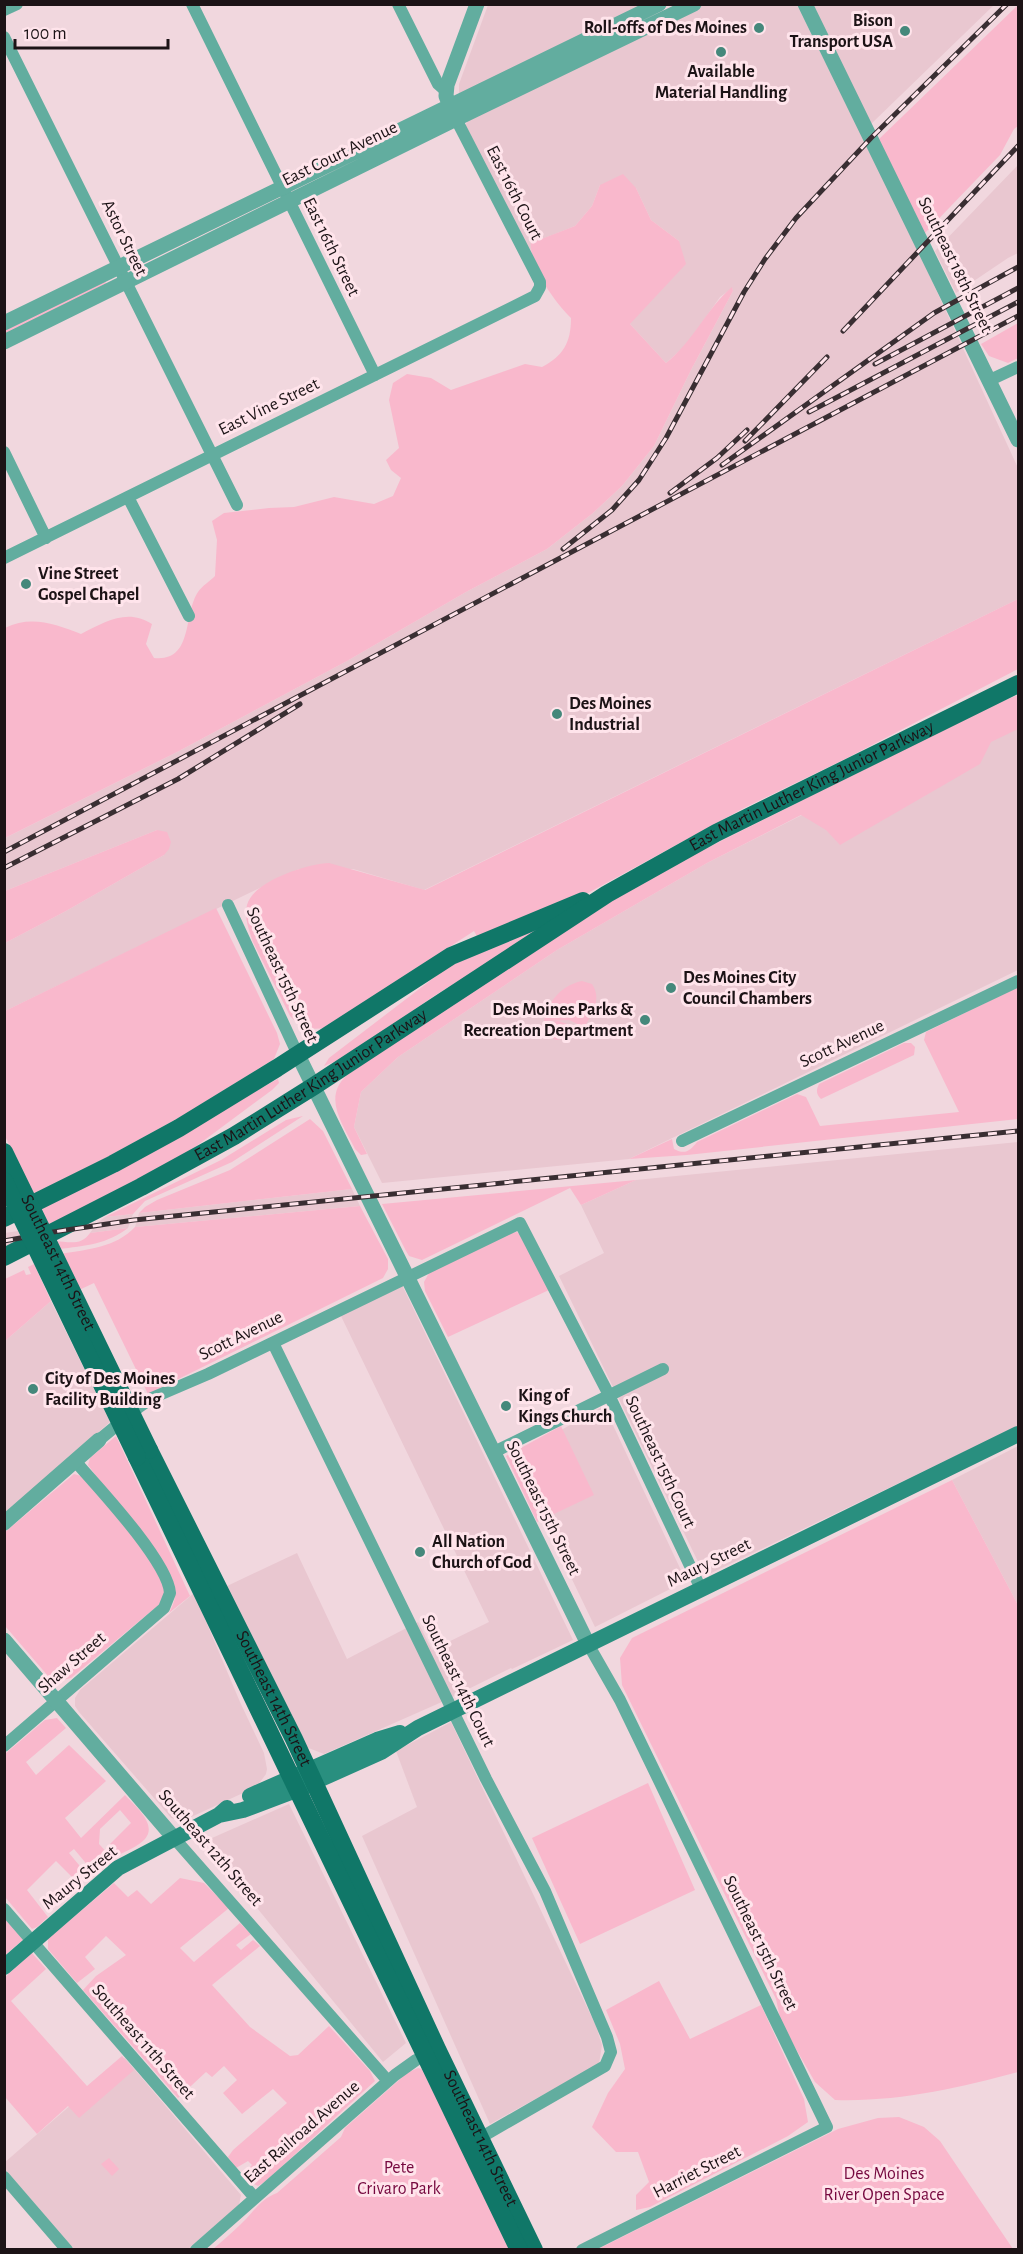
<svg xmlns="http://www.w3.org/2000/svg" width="1023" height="2254" font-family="'Alegreya Sans',sans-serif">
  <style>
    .built { fill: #e9c7d0 }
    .green { fill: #f9b8cc }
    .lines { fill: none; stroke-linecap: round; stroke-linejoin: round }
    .minor { stroke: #62ad9f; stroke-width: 12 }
    .tertiary { stroke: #62ad9f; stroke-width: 15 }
    .secondary { stroke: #298f7f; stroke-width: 16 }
    .primary { stroke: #107768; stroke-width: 18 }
    .rail-casing { stroke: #392e32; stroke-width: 5 }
    .rail { stroke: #ffe4eb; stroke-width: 3; stroke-dasharray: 9; stroke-linecap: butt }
    .primary-bridge { stroke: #107768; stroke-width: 18 }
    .poi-dot { fill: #45887b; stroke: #ffe4eb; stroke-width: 2 }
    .labels { text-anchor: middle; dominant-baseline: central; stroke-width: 6; stroke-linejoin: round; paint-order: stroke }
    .poi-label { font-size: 18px; font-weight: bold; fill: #1c1316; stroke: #ffe4eb; text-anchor: start }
    .street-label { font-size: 18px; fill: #1c1316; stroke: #ffe4eb }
    .park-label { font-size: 18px; fill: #76083f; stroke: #ffe4eb }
  </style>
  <rect width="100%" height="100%" fill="#f1d7de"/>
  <path class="built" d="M 488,5 L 646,5 L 459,94 L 459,84 Z
    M 703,5 L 797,5 L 916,246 L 1018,468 L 1018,599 L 424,890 L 353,869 L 299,869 L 5,1011 L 5,943 L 66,911 L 164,855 L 157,830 L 5,891 L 5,838 L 179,751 L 347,661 L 466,592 L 547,549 L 593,513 L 622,486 L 654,446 L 691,370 L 733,291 L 732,288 L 720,297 L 687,344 L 666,363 L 630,324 L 679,241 L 651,220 L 636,188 L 600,185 L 592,206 L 575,226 L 532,243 L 530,253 L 465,126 L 470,117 Z
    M 811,5 L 994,5 L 870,125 Z
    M 1018,165 L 1018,253 L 1008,258 L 956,293 L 935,251 Z
    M 1018,712 L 1018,970 L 629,1159 L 382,1183 L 354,1127 L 361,1092 L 398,1057 L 557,950 L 707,863 L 802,815 Z
    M 1018,1142 L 1018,1426 L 705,1576 L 559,1276 L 604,1253 L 581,1205 L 636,1180 Z
    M 352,1189 L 360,1206 L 135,1227 L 139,1213 Z
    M 133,1214 L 128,1228 L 90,1233 L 97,1223 L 105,1217 Z
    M 18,1231 L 22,1239 L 5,1248 L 5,1233 Z
    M 402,1285 L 573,1640 L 512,1669 L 511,1668 L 444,1701 L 324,1754 L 306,1747 L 225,1587 L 297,1553 L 347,1659 L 418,1622 L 432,1650 L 489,1622 L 340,1314 Z
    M 51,1301 L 110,1422 L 5,1514 L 5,1341 Z
    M 604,1406 L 686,1581 L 595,1627 L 513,1457 Z
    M 1018,1446 L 1018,1605 L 952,1480 Z
    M 194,1593 L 240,1702 L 264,1753 L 267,1769 L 266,1774 L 258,1785 L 243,1793 L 189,1818 L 180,1820 L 171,1818 L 167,1813 L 79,1712 L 75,1706 L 75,1698 L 80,1690 Z
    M 451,1722 L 596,2026 L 602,2045 L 599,2064 L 490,2124 L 362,1836 L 417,1807 L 396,1751 Z
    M 289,1804 L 406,2043 L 383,2062 L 203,1842 Z
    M 125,2058 L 241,2195 L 239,2205 L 188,2249 L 74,2249 L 5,2169 L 4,2163 Z"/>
  <path class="green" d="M 1018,5 L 1018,126 L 1014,129 L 1000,155 L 925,233 L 878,140 Z
    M 623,174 L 636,188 L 651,220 L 679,241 L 686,264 L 630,324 L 666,363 C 693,342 706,309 732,287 L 733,291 L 691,370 L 654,446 L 622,486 L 593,513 L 547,549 L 466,592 L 347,661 L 179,751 L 5,838 L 5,628 C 31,615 55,624 81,634 C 105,622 127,608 152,624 L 146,644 L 154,658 C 194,662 183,614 198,592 C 202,586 210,581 215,576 L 217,540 L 212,521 L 224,513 L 269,508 L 294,507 L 334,497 L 374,504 L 393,496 L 401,478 L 391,470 L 386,460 L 399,448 L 389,400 L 393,383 L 407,374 L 431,378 L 451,390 L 525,364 L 542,367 C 563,356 571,343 571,318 C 555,302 529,267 531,243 L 575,226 L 592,206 L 600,185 Z
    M 104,279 L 107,285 L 5,335 L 5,328 Z
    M 1018,323 L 1018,358 L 1008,363 L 989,356 L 981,344 Z
    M 1018,599 L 1018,669 L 847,758 L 744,808 L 588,893 L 479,940 L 474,931 L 325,1028 C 309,1030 301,1028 290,1016 L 253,942 C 249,930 244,918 247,905 C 253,881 307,864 329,863 L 425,890 Z
    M 1018,695 L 1018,729 L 991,742 L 980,764 L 840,845 L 826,830 L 801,815 L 707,863 L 557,950 L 398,1057 L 361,1092 L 354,1127 L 367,1154 L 361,1155 L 355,1149 C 343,1124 322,1098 347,1075 L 578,920 L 677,863 L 993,705 Z
    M 157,830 L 167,832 L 171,842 L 169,849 L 164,855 L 66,911 L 5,943 L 5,891 Z
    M 216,908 L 277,1033 L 280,1044 L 274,1059 L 182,1116 L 89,1167 L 33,1194 L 5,1136 L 5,1011 Z
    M 571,912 L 434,996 L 346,1057 L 324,1066 L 329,1058 L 448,967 Z
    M 582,981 L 592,984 C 602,999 593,1014 584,1027 L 569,1020 L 544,1021 C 548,1001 562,985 582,981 Z
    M 1018,987 L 1018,1119 L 687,1155 L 629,1159 L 672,1139 L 674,1149 C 685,1155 690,1151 697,1142 L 797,1094 L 806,1097 L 820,1126 L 959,1112 L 924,1040 L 926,1032 Z
    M 558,1021 L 582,1029 L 569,1038 L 556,1040 L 546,1034 L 544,1023 Z
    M 904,1043 L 911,1043 L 915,1047 L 914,1055 L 821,1099 C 816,1094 816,1090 819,1084 Z
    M 278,1079 L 279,1083 L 272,1090 L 183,1156 L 48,1227 L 40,1209 Z
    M 303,1116 L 232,1162 L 145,1201 L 133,1214 L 105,1217 L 221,1160 L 286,1120 Z
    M 310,1119 L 323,1131 L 352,1189 L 139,1213 L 145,1207 L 157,1200 L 230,1170 Z
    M 636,1180 L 581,1205 L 570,1188 L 422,1260 L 409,1256 L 406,1251 L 382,1204 Z
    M 360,1206 L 388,1259 L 388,1269 L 383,1278 L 148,1394 L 94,1283 L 79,1290 L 61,1254 C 88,1249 115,1248 135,1227 Z
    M 128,1228 C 108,1244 84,1246 59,1249 L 55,1241 C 69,1242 81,1246 90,1233 Z
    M 517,1232 L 521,1235 L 549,1290 L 448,1337 L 425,1291 L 424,1282 L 429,1273 L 511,1233 Z
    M 34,1264 L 51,1301 L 5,1341 L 5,1279 L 24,1270 L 26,1275 L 31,1274 L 28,1267 Z
    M 561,1426 L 594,1495 L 537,1522 L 506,1456 Z
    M 116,1436 L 190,1596 L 169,1613 C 177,1598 177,1590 170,1575 L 88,1465 L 90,1458 Z
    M 74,1474 L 81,1476 C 110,1508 152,1550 166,1591 L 161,1603 L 71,1678 L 58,1681 L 48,1676 L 5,1626 L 4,1533 Z
    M 952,1480 L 1018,1605 L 1018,2072 C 958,2088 898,2102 835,2100 L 815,2082 L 781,2023 L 776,1999 L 622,1685 L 620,1658 L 632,1638 Z
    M 57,1718 L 66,1728 L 26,1762 L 36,1775 L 69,1745 L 106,1781 L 65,1818 L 81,1838 L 125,1795 C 134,1805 158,1824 145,1839 C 139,1846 124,1852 116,1856 L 107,1847 L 131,1823 L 120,1810 L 100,1829 L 99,1844 L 113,1859 L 95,1874 L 74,1849 L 69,1853 L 84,1871 L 74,1879 L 56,1861 L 27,1890 L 48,1917 L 37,1927 L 32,1929 L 5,1897 L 5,1754 L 45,1720 Z
    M 648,1783 L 695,1890 L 580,1944 L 532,1838 Z
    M 180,1878 L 204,1883 L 229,1908 L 180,1948 L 194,1962 L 240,1923 L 251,1934 L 236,1945 L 241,1950 L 253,1940 L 260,1946 L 212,1985 L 250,2027 L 290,2056 L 298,2055 L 329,2026 L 370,2071 L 375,2081 L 266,2181 L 258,2186 L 248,2181 L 243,2174 L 252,2165 L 248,2161 L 236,2168 L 228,2157 L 233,2150 L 287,2103 L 273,2089 L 242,2114 L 223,2093 L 237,2080 L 224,2066 L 212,2077 L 206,2072 L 178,2098 L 83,1990 L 96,1976 L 126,1955 L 106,1936 L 85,1957 L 95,1969 L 77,1983 L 48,1949 L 48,1939 L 114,1883 L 128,1897 L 137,1890 L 151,1904 Z
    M 4,1918 L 24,1939 L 4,1956 Z
    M 32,1953 L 46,1969 L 11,2001 L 87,2086 L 122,2056 L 134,2070 L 79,2118 L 68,2106 L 37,2134 L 5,2097 L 4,1978 Z
    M 659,1981 L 690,2039 L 761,2005 L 804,2099 L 808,2122 L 788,2136 L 650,2207 L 636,2210 L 636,2195 L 649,2182 L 638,2152 L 616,2152 L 592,2127 L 608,2093 L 625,2069 L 620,2044 L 606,2010 Z
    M 418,2068 L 422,2069 L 512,2250 L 212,2250 C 222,2241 232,2233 241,2224 C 253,2213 260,2199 277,2193 L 341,2137 L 345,2128 L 407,2073 Z
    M 899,2117 L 924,2127 L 940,2141 L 1013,2249 L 596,2250 L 838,2129 L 878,2118 Z
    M 109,2158 L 119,2169 L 112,2176 L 101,2164 Z"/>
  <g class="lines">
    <path class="minor" d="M 192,4 L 375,375
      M 398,4 L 438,84 L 446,91
      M 4,10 L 17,4
      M 4,37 L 237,505
      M 990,380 L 1018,367
      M 4,452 L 46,538
      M 128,497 L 189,616
      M 4,558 L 535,296 L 540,287 L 540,282 L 456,119
      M 228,905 L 298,1055
      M 682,1141 L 1018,981
      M 273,1343 L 486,1779 L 545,1891 L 607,2037 L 611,2052 L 605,2066 L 473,2142
      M 99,1440 L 139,1407 L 152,1398 L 208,1374 L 520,1223 L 609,1395 L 701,1589
      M 494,1452 L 663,1369
      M 4,1746 L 164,1608 L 170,1593 C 168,1562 98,1487 75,1461
      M 174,1838 L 388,2081
      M 4,1909 L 255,2198
      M 4,2177 L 67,2250
      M 196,2250 L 395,2075 L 416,2060 L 431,2052
      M 582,2250 L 827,2127 L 620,1700 L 588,1644"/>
    <path class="tertiary" d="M 805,4 L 1018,440
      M 453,114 L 446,96 L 447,85 L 477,4
      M 4,323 L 659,4
      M 4,342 L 456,119 L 694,4
      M 298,1055 L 588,1644
      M 4,1523 L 99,1440
      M 4,1640 L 174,1838"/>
    <path class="secondary" d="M 250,1796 L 377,1740 L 400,1733
      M 219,1815 L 243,1810 L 296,1790 L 381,1752 L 418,1728 L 1018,1434
      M 4,1967 L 118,1868 L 219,1815 L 227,1808"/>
    <g class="primary">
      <path d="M 4,1218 L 113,1164 L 179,1128 L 277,1068 L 451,956 L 583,901"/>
      <path id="s1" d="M 4,1257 L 141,1187 L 234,1136 L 314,1086 L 607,894 L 716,833 L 1018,684"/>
      <path id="s2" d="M 149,1450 L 294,1739 L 437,2049 L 534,2250"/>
      <path d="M 137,1457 L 519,2250"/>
    </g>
    <g class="rail-casing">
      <path id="rail" d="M 843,331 L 1018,146
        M 875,364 L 1018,288
        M 809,412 L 1018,302
        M 745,441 L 827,357
        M 722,465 L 934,313 L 1018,267
        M 670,493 L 717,458 L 747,430
        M 563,549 L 612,510 L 639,480 L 666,438 L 744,292 L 765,259 L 796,218 L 871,138 L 1007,4
        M 4,852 L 1018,316
        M 4,868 L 178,779 L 300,704
        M 4,1241 L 53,1232 L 134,1220 L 1018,1131"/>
    </g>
    <use href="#rail" class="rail"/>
    <g class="primary-bridge">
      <path id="s3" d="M 4,1152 L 149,1450"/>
      <path d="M 4,1181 L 137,1457"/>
    </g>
  </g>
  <g class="poi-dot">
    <circle cx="759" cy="28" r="6"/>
    <circle cx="905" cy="31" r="6"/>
    <circle cx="721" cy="52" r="6"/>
    <circle cx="26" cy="584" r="6"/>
    <circle cx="557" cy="714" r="6"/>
    <circle cx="671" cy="988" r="6"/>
    <circle cx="645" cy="1020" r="6"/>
    <circle cx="33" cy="1389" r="6"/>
    <circle cx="506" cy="1406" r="6"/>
    <circle cx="420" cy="1552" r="6"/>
  </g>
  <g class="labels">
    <g class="poi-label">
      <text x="893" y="21" text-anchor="end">Bison<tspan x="893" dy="21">Transport USA</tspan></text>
      <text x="747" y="28" text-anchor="end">Roll-offs of Des Moines</text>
      <text x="721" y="72" text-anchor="middle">Available<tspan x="721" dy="21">Material Handling</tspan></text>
      <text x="38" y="574">Vine Street<tspan x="38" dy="21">Gospel Chapel</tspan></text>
      <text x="569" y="704">Des Moines<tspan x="569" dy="21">Industrial</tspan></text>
      <text x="683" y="978">Des Moines City<tspan x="683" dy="21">Council Chambers</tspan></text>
      <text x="633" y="1010" text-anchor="end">Des Moines Parks &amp;<tspan x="633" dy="21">Recreation Department</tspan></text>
      <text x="45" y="1379">City of Des Moines<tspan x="45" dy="21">Facility Building</tspan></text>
      <text x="518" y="1396">King of<tspan x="518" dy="21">Kings Church</tspan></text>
      <text x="432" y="1542">All Nation<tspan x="432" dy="21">Church of God</tspan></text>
    </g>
    <g class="street-label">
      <text transform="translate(340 154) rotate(-26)">East Court Avenue</text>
      <text transform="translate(514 193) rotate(63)">East 16th Court</text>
      <text transform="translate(124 238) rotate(64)">Astor Street</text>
      <text transform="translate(331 247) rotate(64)">East 16th Street</text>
      <text transform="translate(955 265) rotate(64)">Southeast 18th Street</text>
      <text transform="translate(269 407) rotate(-26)">East Vine Street</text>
      <text stroke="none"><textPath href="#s1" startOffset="936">East Martin Luther King Junior Parkway</textPath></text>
      <text transform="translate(282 975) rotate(65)">Southeast 15th Street</text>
      <text transform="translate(842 1044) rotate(-25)">Scott Avenue</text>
      <text stroke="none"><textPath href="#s1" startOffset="352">East Martin Luther King Junior Parkway</textPath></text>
      <text stroke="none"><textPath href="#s3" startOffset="123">Southeast 14th Street</textPath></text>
      <text transform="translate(241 1336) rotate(-26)">Scott Avenue</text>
      <text transform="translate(660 1462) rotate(65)">Southeast 15th Court</text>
      <text transform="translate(543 1508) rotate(64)">Southeast 15th Street</text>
      <text transform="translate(709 1563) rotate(-26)">Maury Street</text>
      <text transform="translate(72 1663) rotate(-41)">Shaw Street</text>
      <text transform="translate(458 1681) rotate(64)">Southeast 14th Court</text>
      <text stroke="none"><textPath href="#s2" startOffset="278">Southeast 14th Street</textPath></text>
      <text transform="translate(210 1848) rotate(49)">Southeast 12th Street</text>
      <text transform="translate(80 1878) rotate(-39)">Maury Street</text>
      <text transform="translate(760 1943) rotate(64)">Southeast 15th Street</text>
      <text transform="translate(143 2042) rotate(49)">Southeast 11th Street</text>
      <text transform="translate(302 2132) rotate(-41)">East Railroad Avenue</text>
      <text stroke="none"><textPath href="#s2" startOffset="764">Southeast 14th Street</textPath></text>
      <text transform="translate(697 2172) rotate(-27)">Harriet Street</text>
    </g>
    <g class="park-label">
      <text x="399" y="2168">Pete<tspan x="399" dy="21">Crivaro Park</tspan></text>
      <text x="884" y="2174">Des Moines<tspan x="884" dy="21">River Open Space</tspan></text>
    </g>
  </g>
  <rect width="1023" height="2254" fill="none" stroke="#1c1316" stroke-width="12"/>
  <path d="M15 39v9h153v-9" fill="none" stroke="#1c1316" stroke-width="3"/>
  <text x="24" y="39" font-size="18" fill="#1c1316" stroke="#ffe4eb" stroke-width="4.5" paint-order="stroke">100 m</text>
</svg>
